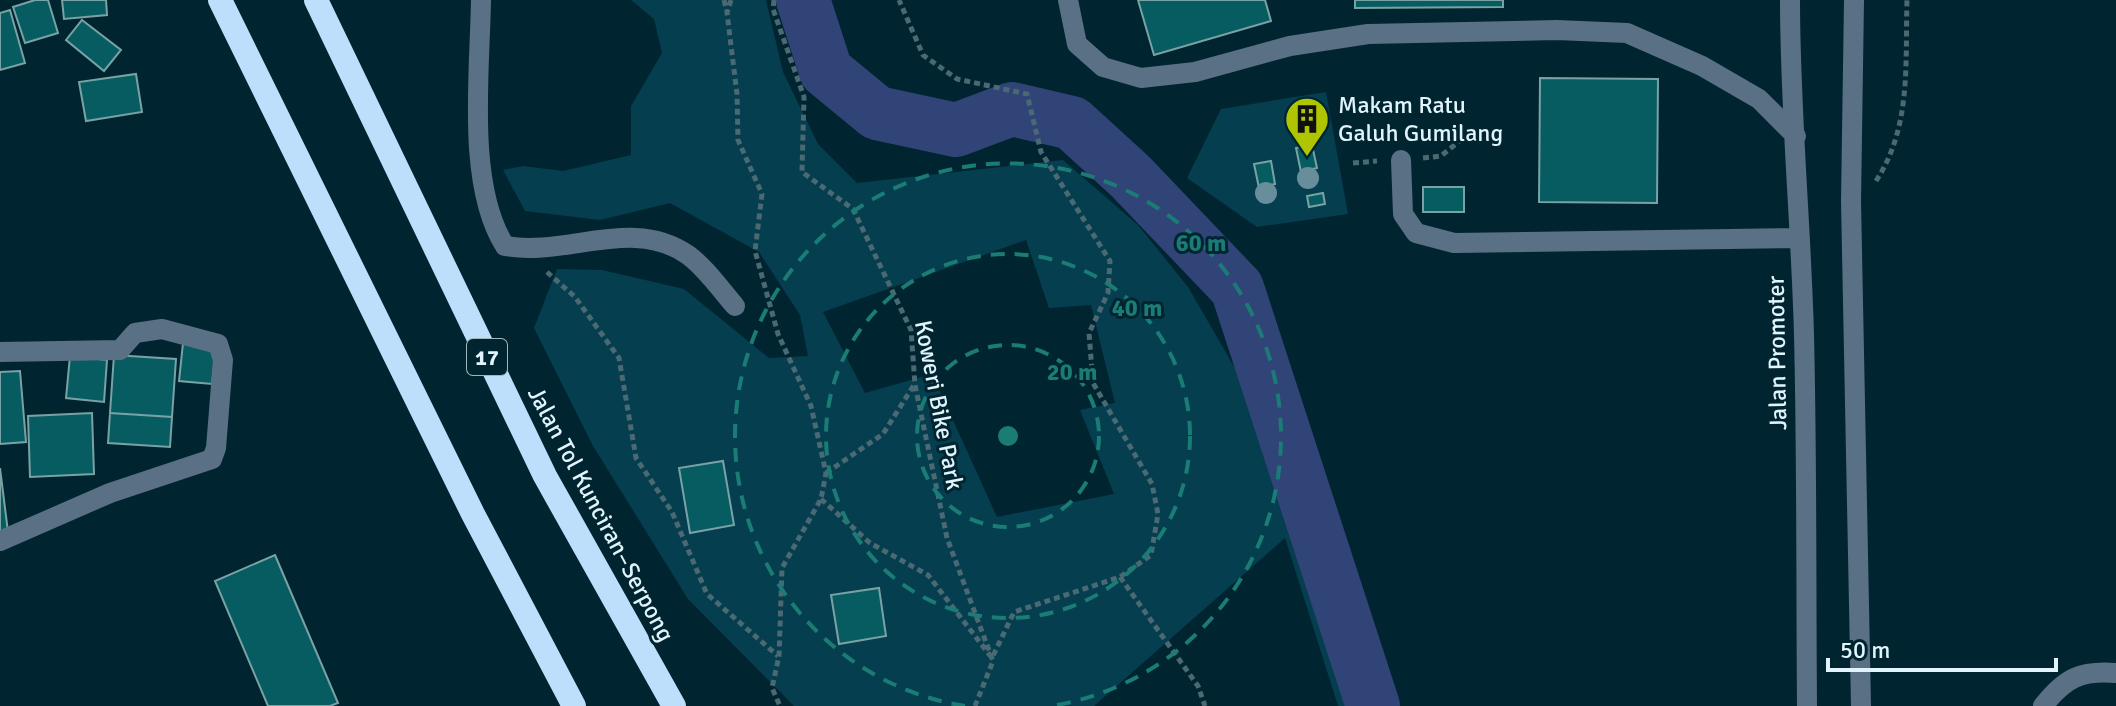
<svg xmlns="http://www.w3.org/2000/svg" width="2116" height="706" font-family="Signika,sans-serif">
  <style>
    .green { fill: #053e4f; fill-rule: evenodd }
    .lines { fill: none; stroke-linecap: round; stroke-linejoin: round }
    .river { stroke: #304477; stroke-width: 54 }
    .building { fill: #075c62; stroke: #79a2a5; stroke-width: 2 }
    .path { stroke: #4a6972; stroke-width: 5; stroke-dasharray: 6 4; stroke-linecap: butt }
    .minor { stroke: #5a7084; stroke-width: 20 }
    .highway { stroke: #bddffc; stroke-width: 24 }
    .tree { fill: #688e9c }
    .ring { fill: none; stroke: #1a7c75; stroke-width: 4; stroke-dasharray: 14 10 }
    .labels { text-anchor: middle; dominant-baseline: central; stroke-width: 6; stroke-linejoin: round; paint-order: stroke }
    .shield { fill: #012530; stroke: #9eb6be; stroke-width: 2 }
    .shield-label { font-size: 22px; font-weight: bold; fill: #e1f4fb }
    .poi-label { font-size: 24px; fill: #e1f4fb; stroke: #012530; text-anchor: start }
    .street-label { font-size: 24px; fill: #e1f4fb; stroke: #012530 }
    .centre { fill: #1a7c75; stroke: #012530; stroke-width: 4 }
    .ring-label { font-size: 24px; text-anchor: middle; font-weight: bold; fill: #1a7c75; stroke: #012530; stroke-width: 6; stroke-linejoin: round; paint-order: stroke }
  </style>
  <rect width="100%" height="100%" fill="#012530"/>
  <path class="green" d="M 631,0 L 766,0 L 783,72 L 818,144 L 857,183 L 1063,160 L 1138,225 L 1188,287 L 1262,415 L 1350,706 L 1338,706 L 1285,538 L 1094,706 L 794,706 L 688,599 L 593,446 L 534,328 L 557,269 L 602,270 L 684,289 L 769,358 L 808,356 L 800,315 L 759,252 L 670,203 L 600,220 L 525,211 L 503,170 L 523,166 L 563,171 L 631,155 L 631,106 L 662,53 L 654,19 ZM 1026,240 L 1049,308 L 1091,305 L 1115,403 L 1080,410 L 1114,494 L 997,517 L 932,374 L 865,393 L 823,312 Z
    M 1326,92 L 1348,214 L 1257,227 L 1187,178 L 1221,109 Z"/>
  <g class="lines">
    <path class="river" d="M 803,0 L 826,71 L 877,113 L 956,130 L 1012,109 L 1072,123 L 1130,176 L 1237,288 L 1373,706"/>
  </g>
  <path class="building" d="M 35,0 L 48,0 L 58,33 L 25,43 L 13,7 Z
    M 62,0 L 106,0 L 107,15 L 64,19 Z
    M 1138,0 L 1265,0 L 1271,21 L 1154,55 Z
    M 1355,0 L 1503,0 L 1503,7 L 1355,8 Z
    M 10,10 L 25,63 L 0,70 L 0,13 Z
    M 82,20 L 121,50 L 104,71 L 66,40 Z
    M 136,74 L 142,112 L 86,121 L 79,82 Z
    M 1540,78 L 1658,79 L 1657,203 L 1539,202 Z
    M 1312,145 L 1317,168 L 1301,172 L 1296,148 Z
    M 1271,161 L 1275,184 L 1259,188 L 1254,164 Z
    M 1423,187 L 1464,187 L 1464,212 L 1423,212 Z
    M 1323,193 L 1325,204 L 1309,207 L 1307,196 Z
    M 183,343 L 216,347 L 212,384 L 179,381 Z
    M 114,355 L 176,359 L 172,417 L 110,413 Z
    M 70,356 L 107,360 L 104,402 L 66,398 Z
    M 20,371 L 26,442 L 0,444 L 0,372 Z
    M 92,413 L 94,474 L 30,477 L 28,416 Z
    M 110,413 L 172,417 L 170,447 L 108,443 Z
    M 723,461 L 734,525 L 690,533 L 679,468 Z
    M 0,468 L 8,532 L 0,533 Z
    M 275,555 L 338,703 L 330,706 L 268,706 L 215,581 Z
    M 879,588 L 886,636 L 839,644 L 831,595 Z"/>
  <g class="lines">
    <path class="path" d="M 724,0 L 727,12
      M 731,0 L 727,13 L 737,94 L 738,140 L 762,194 L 755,251 L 778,334 L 811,406 L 826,473 L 821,499 L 782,568 L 779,656 L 772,688 L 780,706
      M 774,0 L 773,9 L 804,97 L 802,172 L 853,209 L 911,330 L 915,385 L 947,538 L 993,661 L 975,706
      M 1423,158 L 1441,156 L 1467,135
      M 1353,163 L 1377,161
      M 1876,181 C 1912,126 1905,63 1907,0
      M 547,272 L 575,297 L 619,358 L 636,458 L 672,512 L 707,594 L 778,656
      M 826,473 L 883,434 L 914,385
      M 821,499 L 870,543 L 928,575 L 992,658 L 1014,612 L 1120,577 L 1151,555 L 1158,514 L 1152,484 L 1093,383 L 1089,333 L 1108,293 L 1110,261 L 1041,152 L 1027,94 L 957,79 L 923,55 L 899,0
      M 1120,577 L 1198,686 L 1205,706"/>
    <path class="minor" d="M 481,0 C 480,71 466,185 505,246 C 567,257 633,216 688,255 C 706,268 721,290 735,306
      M 1068,0 L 1077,44 L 1103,67 L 1141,78 L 1195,72 L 1290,46 L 1368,34 L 1557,30 L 1627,33 L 1702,66 L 1759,99 L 1796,136
      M 1790,0 C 1790,112 1801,223 1804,335 C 1807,458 1806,582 1807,706
      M 1854,0 L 1851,201 L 1861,706
      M 1401,160 L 1403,214 L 1416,233 L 1454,243 L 1800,238
      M 0,352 L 120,350 L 135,333 L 162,329 L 218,344 L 223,360 L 216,448 L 212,459 L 110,493 L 0,541
      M 2043,706 C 2065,678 2081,670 2116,673"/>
    <path class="highway" d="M 220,0 L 473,514 L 574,706
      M 316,0 L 545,476 L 674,706"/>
  </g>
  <g class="tree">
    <circle cx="1308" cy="178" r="11"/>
    <circle cx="1266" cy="193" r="11"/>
  </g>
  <g class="ring">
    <circle cx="1008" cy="436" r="91"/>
    <circle cx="1008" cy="436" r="182"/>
    <path d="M965 706A273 273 0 1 1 1051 706"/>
  </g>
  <defs>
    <g id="building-pin" transform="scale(2.3)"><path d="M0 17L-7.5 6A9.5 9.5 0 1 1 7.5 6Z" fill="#b0c502" stroke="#012530"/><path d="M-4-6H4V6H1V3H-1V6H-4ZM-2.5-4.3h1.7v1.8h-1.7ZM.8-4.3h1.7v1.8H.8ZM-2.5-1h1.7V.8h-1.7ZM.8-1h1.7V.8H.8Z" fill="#111"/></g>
  </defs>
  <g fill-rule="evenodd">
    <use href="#building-pin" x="1307" y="119"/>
  </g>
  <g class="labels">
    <rect class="shield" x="467" y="339" width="40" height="36" rx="6"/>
    <g class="shield-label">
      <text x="487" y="357">17</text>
    </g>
    <g class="poi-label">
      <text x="1338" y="105">Makam Ratu<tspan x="1338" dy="28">Galuh Gumilang</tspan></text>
    </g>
    <g class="street-label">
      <text transform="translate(1777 353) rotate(-91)">Jalan Promoter</text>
      <text transform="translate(939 405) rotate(79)">Koweri Bike Park</text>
      <text transform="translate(601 514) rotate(62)">Jalan Tol Kunciran–Serpong</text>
    </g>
  </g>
  <circle cx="1008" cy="436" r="12" class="centre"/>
  <g class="ring-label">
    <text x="1201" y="251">60 m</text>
    <text x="1137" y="316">40 m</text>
    <text x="1072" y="380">20 m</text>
  </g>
  <path d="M1828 658v12h228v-12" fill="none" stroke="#e1f4fb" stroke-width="4"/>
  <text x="1840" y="658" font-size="24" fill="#e1f4fb" stroke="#012530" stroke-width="6" paint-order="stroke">50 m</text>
</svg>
